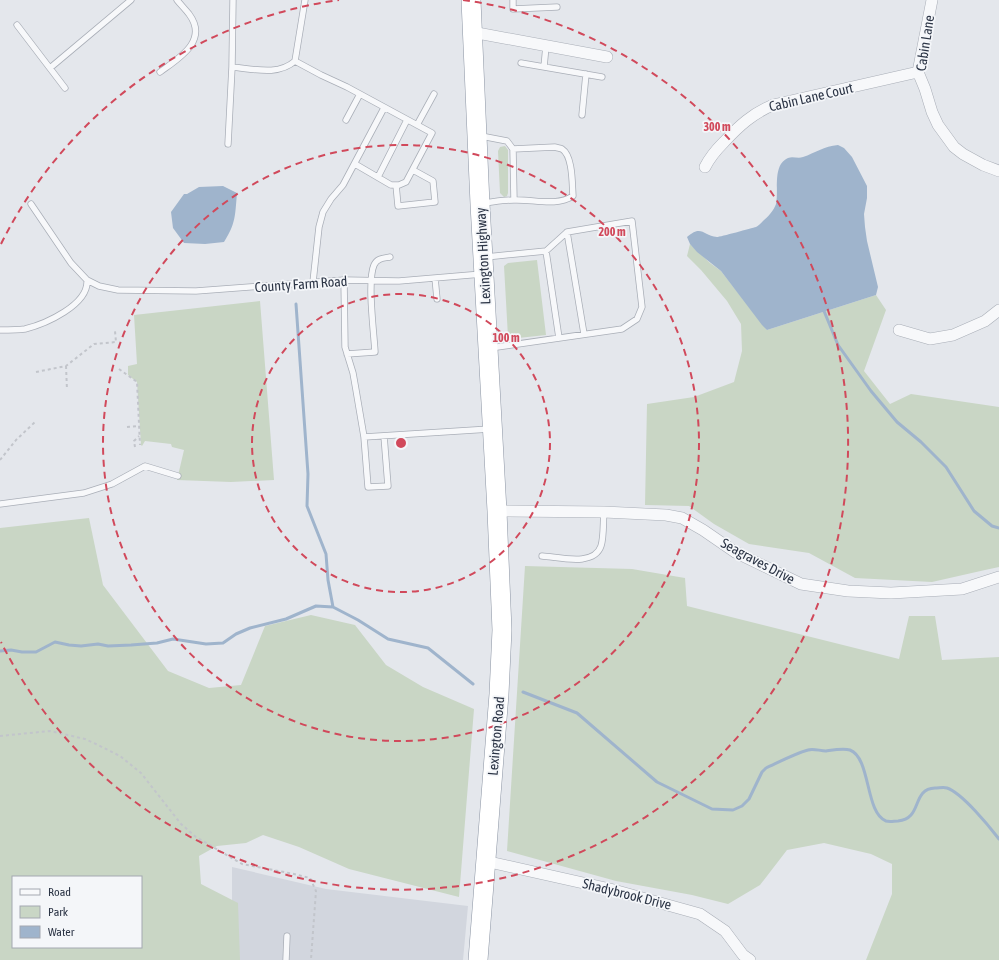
<svg xmlns="http://www.w3.org/2000/svg" width="999" height="960" font-family="'Asap Condensed',sans-serif">
  <style>
    .built { fill: #d2d6de }
    .green { fill: #c9d6c5; fill-rule: evenodd }
    .water { fill: #9fb4cc }
    .lines { fill: none; stroke-linecap: round; stroke-linejoin: round }
    .stream { stroke: #9fb4cc; stroke-width: 3 }
    .service-casing { stroke: #a9aeb7; stroke-width: 7 }
    .minor-casing { stroke: #a9aeb7; stroke-width: 12 }
    .trunk-casing { stroke: #8b94a3; stroke-width: 20 }
    .path { stroke: #c2c5cb; stroke-width: 2; stroke-dasharray: 3 3; stroke-linecap: butt }
    .service { stroke: #f7f8fa; stroke-width: 5.5 }
    .minor { stroke: #f7f8fa; stroke-width: 11 }
    .trunk { stroke: #fff; stroke-width: 19 }
    .ring { fill: none; stroke: #d1495b; stroke-width: 2; stroke-dasharray: 7 5 }
    .labels { text-anchor: middle; dominant-baseline: central; stroke-width: 3.5; stroke-linejoin: round; paint-order: stroke }
    .street-label { font-size: 14px; fill: #2b3445; stroke: #f4f6f9 }
    .centre { fill: #d1495b; stroke: #f4f6f9; stroke-width: 2 }
    .ring-label { font-size: 12px; text-anchor: middle; font-weight: bold; fill: #d1495b; stroke: #f4f6f9; stroke-width: 3.5; stroke-linejoin: round; paint-order: stroke }
  </style>
  <rect width="100%" height="100%" fill="#e4e7ec"/>
  <path class="built" d="M 232,867 L 326,889 L 468,906 L 463,960 L 232,960 Z"/>
  <path class="green" d="M 505,146 L 508,150 L 508,193 L 507,196 L 504,197 L 500,193 L 498,151 L 500,147 Z
    M 690,244 L 710,263 L 721,271 L 767,330 L 876,295 L 886,310 L 864,371 L 890,404 L 911,394 L 999,407 L 999,567 L 985,570 L 932,582 L 855,578 L 809,553 L 749,544 L 714,524 L 689,506 L 645,505 L 647,404 L 694,397 L 734,382 L 742,351 L 741,324 L 727,301 L 701,270 L 687,256 Z
    M 537,260 L 546,335 L 509,339 L 508,337 L 504,266 L 508,263 Z
    M 260,301 L 274,480 L 231,482 L 177,480 L 184,450 L 172,447 L 171,444 L 145,441 L 142,446 L 141,445 L 137,382 L 128,375 L 128,366 L 137,364 L 134,315 Z
    M 89,518 L 103,585 L 168,671 L 209,688 L 241,685 L 265,626 L 311,615 L 355,625 L 386,665 L 423,687 L 474,709 L 459,897 L 349,869 L 299,847 L 263,835 L 246,843 L 217,846 L 199,856 L 201,884 L 238,903 L 240,960 L 0,960 L 0,528 ZM 13,877 L 141,877 L 141,947 L 13,947 Z
    M 525,566 L 632,569 L 685,578 L 687,606 L 899,659 L 909,616 L 935,616 L 942,660 L 999,657 L 999,960 L 866,960 L 892,894 L 892,864 L 871,854 L 824,843 L 787,850 L 760,885 L 728,904 L 692,895 L 616,881 L 507,851 Z"/>
  <path class="water" d="M 838,145 L 844,148 L 852,157 L 867,186 L 867,198 L 864,214 L 865,227 L 867,241 L 878,287 L 876,295 L 767,330 L 762,325 L 721,271 L 697,252 L 690,244 L 687,237 C 702,224 703,236 717,237 C 720,237 752,228 756,227 C 758,226 761,223 763,221 C 768,217 774,210 776,204 C 779,191 772,165 788,158 C 793,156 798,159 803,157 C 815,153 824,146 838,145 Z
    M 223,186 L 237,193 C 235,215 236,223 224,242 L 205,244 L 184,243 L 173,228 L 171,212 L 184,194 L 187,194 L 199,187 Z"/>
  <g class="lines">
    <path class="stream" d="M 296,304 L 308,474 L 307,506 L 326,554 L 328,580 L 333,607 L 358,620 L 388,639 L 428,648 L 473,684
      M 824,311 L 838,345 L 871,391 L 897,422 L 921,442 L 946,467 L 974,511 L 992,526 L 999,528
      M 0,651 L 11,650 L 22,652 L 36,652 L 55,642 L 69,645 L 81,646 L 98,644 L 108,646 L 131,645 L 157,643 L 173,639 L 206,644 L 223,643 L 236,634 L 250,628 L 286,619 L 316,606 L 333,607
      M 523,692 L 577,713 L 657,782 L 712,809 L 733,810 L 742,806 L 749,799 L 762,772 L 766,768 C 779,762 794,754 808,750 C 813,748 820,751 826,751 C 833,750 843,748 850,750 C 871,758 865,813 886,821 C 890,822 894,821 898,821 C 923,819 911,789 935,788 C 939,788 944,787 947,788 C 962,793 989,826 999,839"/>
    <g class="service-casing">
      <path id="service" d="M 513,0 L 513,9 L 557,7
        M 17,25 L 65,88
        M 295,61 L 321,75 L 347,87 L 432,133 L 406,182 L 399,185 L 391,185 L 355,164
        M 521,63 L 602,77
        M 232,67 C 254,69 278,76 295,61 L 305,0
        M 544,67 L 546,46
        M 50,68 L 131,0
        M 160,72 C 179,58 209,41 189,14 C 185,9 181,5 177,0
        M 582,115 L 586,74
        M 346,120 L 360,94
        M 417,125 L 434,94
        M 481,136 L 507,141 L 513,149 L 514,200
        M 228,144 L 232,67 L 233,0
        M 378,177 L 407,120
        M 396,185 L 398,206 L 435,202 L 433,181 L 413,170
        M 482,203 C 493,202 503,200 514,200 C 533,199 556,207 573,196 C 572,184 573,156 562,149 C 560,148 557,148 555,147 L 513,149
        M 31,204 L 71,263 L 87,280 L 99,286 L 118,290 L 196,291 L 344,280 L 399,281 L 482,274
        M 567,232 L 584,334
        M 546,251 L 559,338
        M 486,257 L 546,251 L 567,232 L 632,221 L 642,307 L 637,319 L 622,329 L 490,348
        M 435,278 L 437,299
        M 344,280 L 345,347 L 353,373 L 356,390 L 364,437 L 368,487 L 388,486 L 384,436
        M 313,282 L 319,227 L 323,212 L 331,199 L 343,185 L 384,108
        M 0,330 C 8,330 17,330 25,329 C 45,324 89,305 87,280
        M 347,354 L 375,352 C 374,333 367,281 374,265 C 377,258 384,258 390,257
        M 364,437 L 490,429
        M 0,504 L 84,493 L 112,484 L 145,466 L 178,476
        M 542,556 C 559,557 594,567 601,546 C 604,537 603,521 604,512
        M 286,960 L 287,936"/>
    </g>
    <g class="minor-casing">
      <path id="minor" d="M 932,0 L 918,72 L 925,89 L 932,112 L 938,125 L 954,147 L 963,154 L 983,165 L 999,171
        M 472,32 L 607,57
        M 705,167 C 710,157 716,150 724,142 C 739,126 753,113 773,105 L 918,72
        M 899,330 L 930,339 L 953,335 L 985,321 L 999,310
        M 497,511 L 604,512 L 666,515 L 682,518 L 703,530 L 735,552 L 801,584 L 848,591 L 891,593 L 962,589 L 999,577
        M 485,861 L 610,889 L 700,914 L 725,931 L 743,955 L 750,960"/>
    </g>
    <g class="trunk-casing">
      <path id="trunk" d="M 471,0 L 480,204 L 497,511 L 502,630 L 499,694 L 478,960"/>
    </g>
    <path class="path" d="M 66,366 L 67,390
      M 119,369 L 137,382 L 140,445
      M 36,372 L 66,366 L 94,344 L 116,342 L 115,331
      M 127,427 L 139,426
      M 135,447 L 134,441 L 139,436
      M 0,460 L 16,440 L 35,422
      M 0,736 L 50,731 L 85,739 L 96,744 L 120,756 L 141,773 L 181,824 L 196,837 L 242,864 L 294,874 L 310,878 L 316,891 L 311,959 L 310,960"/>
    <use href="#service" class="service"/>
    <use href="#minor" class="minor"/>
    <use href="#trunk" class="trunk"/>
  </g>
  <g class="ring">
    <circle cx="401" cy="443" r="149"/>
    <circle cx="401" cy="443" r="298"/>
    <path d="M1 244A447 447 0 0 1 339 0M463 0A447 447 0 1 1 1 642"/>
  </g>
  <g class="labels">
    <g class="street-label">
      <text transform="translate(925 43) rotate(-81)">Cabin Lane</text>
      <text transform="translate(811 97) rotate(-13)">Cabin Lane Court</text>
      <text transform="translate(483 256) rotate(-93)">Lexington Highway</text>
      <text transform="translate(301 284) rotate(-4)">County Farm Road</text>
      <text transform="translate(758 561) rotate(28)">Seagraves Drive</text>
      <text transform="translate(496 736) rotate(-85)">Lexington Road</text>
      <text transform="translate(627 894) rotate(14)">Shadybrook Drive</text>
    </g>
  </g>
  <circle cx="401" cy="443" r="6" class="centre"/>
  <g class="ring-label">
    <text x="717" y="131">300 m</text>
    <text x="612" y="236">200 m</text>
    <text x="506" y="342">100 m</text>
  </g>
  <rect x="12" y="876" width="130" height="72" fill="#f4f6f9" stroke="#a4a8b1"/>
  <rect x="20" y="889" width="20" height="6" fill="#f7f8fa" stroke="#a4a8b1"/>
  <text x="48" y="896" font-size="12" fill="#2b3445">Road</text>
  <rect x="20" y="906" width="20" height="12" fill="#c9d6c5" stroke="#a4a8b1"/>
  <text x="48" y="916" font-size="12" fill="#2b3445">Park</text>
  <rect x="20" y="926" width="20" height="12" fill="#9fb4cc" stroke="#a4a8b1"/>
  <text x="48" y="936" font-size="12" fill="#2b3445">Water</text>
</svg>
